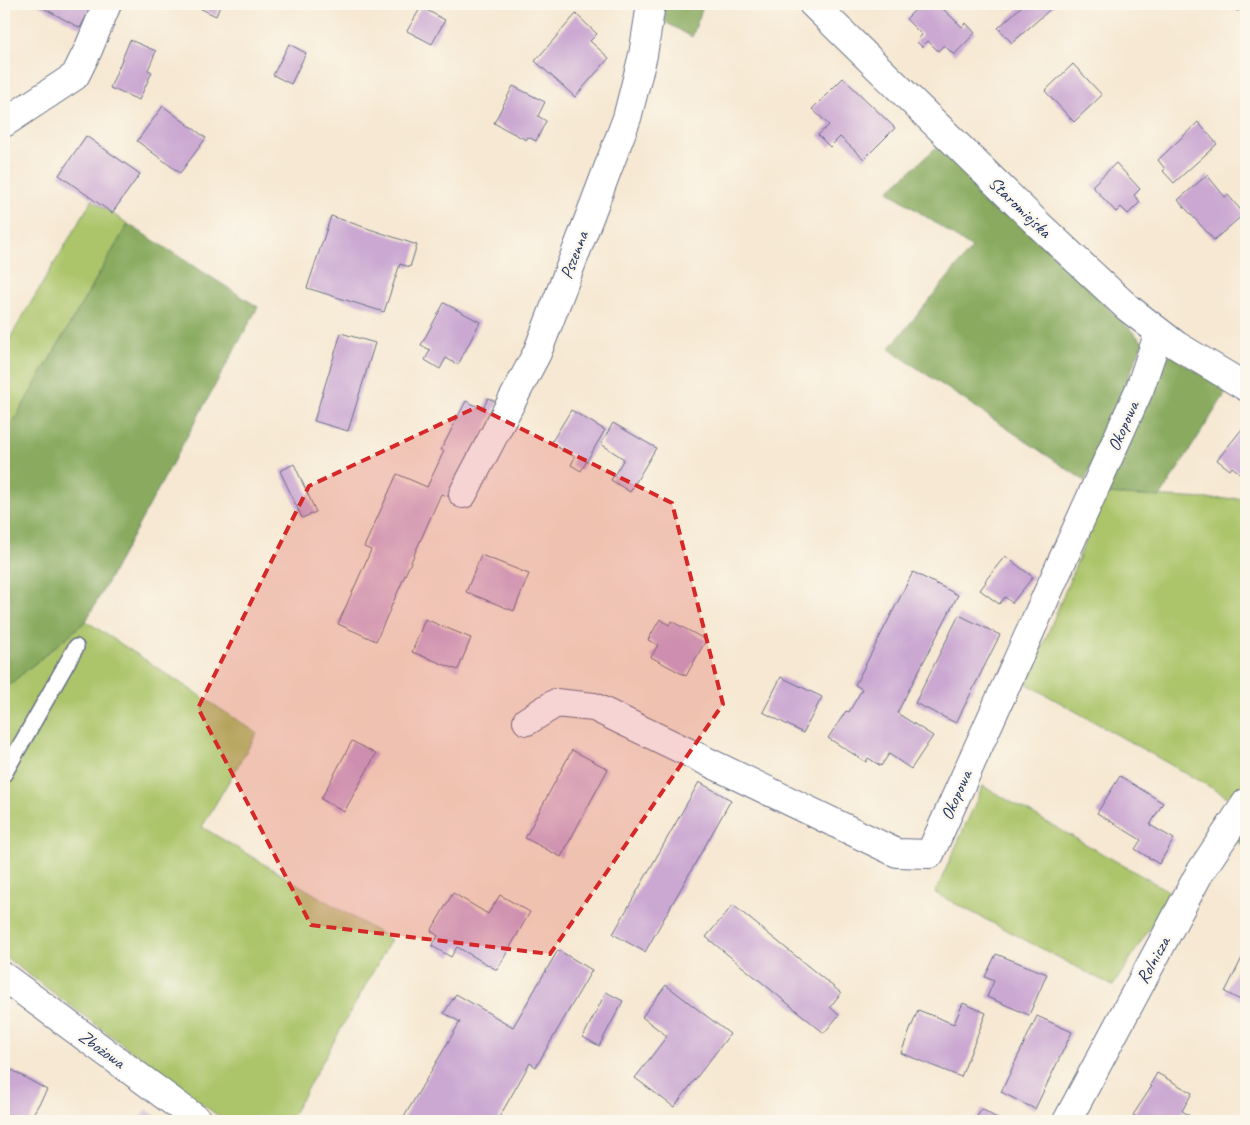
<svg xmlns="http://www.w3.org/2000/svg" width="1250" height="1125" font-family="Caveat,sans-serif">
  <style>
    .industrial { fill: #ccbed3 }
    .green { fill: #acc56a; stroke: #647a64 }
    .forest { fill: #89aa5e; stroke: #526c5e }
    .building { fill: #cba8d2 }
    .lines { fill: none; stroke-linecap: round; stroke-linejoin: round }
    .service-casing { stroke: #687087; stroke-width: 18 }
    .minor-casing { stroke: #687087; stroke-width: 30 }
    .tertiary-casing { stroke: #687087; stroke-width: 30 }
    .service { stroke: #fff; stroke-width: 15 }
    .minor { stroke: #fff; stroke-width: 28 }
    .tertiary { stroke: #fff; stroke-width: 28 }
    .marked { fill: #d62828; fill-opacity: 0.2; stroke: #d62828; stroke-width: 4; stroke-dasharray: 10 6; stroke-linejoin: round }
    .labels { text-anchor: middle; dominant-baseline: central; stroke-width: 5; stroke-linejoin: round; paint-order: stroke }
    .street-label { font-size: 18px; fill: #1b2f5e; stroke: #fbf7ec }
  </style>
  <rect width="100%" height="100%" fill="#fbf7ec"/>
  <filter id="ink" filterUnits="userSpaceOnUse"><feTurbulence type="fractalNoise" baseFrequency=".02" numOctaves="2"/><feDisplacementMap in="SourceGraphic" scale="10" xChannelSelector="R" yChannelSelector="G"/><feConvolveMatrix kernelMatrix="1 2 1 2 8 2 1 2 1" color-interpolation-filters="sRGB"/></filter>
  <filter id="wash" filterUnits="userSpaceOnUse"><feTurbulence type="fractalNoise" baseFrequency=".0096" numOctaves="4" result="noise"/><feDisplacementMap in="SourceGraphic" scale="20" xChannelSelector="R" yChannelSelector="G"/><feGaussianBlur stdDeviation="1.12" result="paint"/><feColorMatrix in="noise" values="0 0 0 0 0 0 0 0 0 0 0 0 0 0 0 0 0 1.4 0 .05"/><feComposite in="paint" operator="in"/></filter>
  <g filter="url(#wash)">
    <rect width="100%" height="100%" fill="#f6e8d2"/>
    <path class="industrial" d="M 146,1109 L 163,1121 L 138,1121 Z"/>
    <path class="green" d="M 92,200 L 128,224 L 4,438 L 4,348 Z
      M 1105,494 L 1208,499 L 1246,498 L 1246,780 L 1233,800 L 1027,684 Z
      M 86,621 L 257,733 L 202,827 L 391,940 L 289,1121 L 225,1121 L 4,956 L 4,689 Z
      M 983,786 L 1172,893 L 1113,986 L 935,893 Z"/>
    <path class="forest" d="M 664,4 L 704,4 L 692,37 L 665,22 Z
      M 940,144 L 1143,342 L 1085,481 L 889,349 L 972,248 L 888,191 Z
      M 128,224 L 258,307 L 86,621 L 4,689 L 4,438 Z
      M 1169,354 L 1227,391 L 1160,497 L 1105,494 Z
      M 1246,827 L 1246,848 L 1237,841 Z"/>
    <g id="blocks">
      <path class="building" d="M 36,4 L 93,4 L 80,28 Z
        M 191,4 L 221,4 L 216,16 Z
        M 921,4 L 938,4 L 962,27 L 966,23 L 975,33 L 954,55 L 944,45 L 938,51 L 928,41 L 922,47 L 916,41 L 922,35 L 906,19 Z
        M 1024,4 L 1056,4 L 1012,43 L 998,28 Z
        M 1219,4 L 1246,4 L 1246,8 L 1237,11 L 1235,4 L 1221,9 Z
        M 421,7 L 445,20 L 432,44 L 407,31 Z
        M 576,14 L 597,34 L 590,41 L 609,58 L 575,97 L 535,61 Z
        M 130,40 L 156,51 L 148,70 L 152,72 L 139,100 L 110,88 Z
        M 289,44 L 306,53 L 291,84 L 273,75 Z
        M 1073,64 L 1102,95 L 1074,122 L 1045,91 Z
        M 843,78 L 895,128 L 864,159 L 840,137 L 830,147 L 818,135 L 829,125 L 812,109 Z
        M 513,86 L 545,102 L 538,116 L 546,121 L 536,141 L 528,137 L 526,140 L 494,123 Z
        M 163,106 L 206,138 L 180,173 L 137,141 Z
        M 1198,122 L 1217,144 L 1174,183 L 1163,171 L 1165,169 L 1158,160 Z
        M 86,136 L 140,174 L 112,213 L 59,175 Z
        M 1116,163 L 1140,189 L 1134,195 L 1140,202 L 1128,214 L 1121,207 L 1116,212 L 1092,186 Z
        M 1207,175 L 1225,197 L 1228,195 L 1244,214 L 1214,240 L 1178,200 Z
        M 331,216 L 417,245 L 410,267 L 400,264 L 384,312 L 307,288 Z
        M 444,303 L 480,322 L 458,365 L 446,358 L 440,369 L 425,360 L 430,350 L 421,345 Z
        M 341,333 L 375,343 L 348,431 L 314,421 Z
        M 488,398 L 498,403 L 451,497 L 441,494 L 376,641 L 338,624 L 371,550 L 364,547 L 397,474 L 427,487 L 444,451 L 441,450 L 466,401 L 483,409 Z
        M 571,410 L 605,430 L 581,471 L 571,465 L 575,457 L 551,443 Z
        M 613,423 L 656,448 L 630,492 L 611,480 L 624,459 L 601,444 Z
        M 1246,424 L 1246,478 L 1232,467 L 1230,470 L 1217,460 Z
        M 294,464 L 316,512 L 302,518 L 280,471 Z
        M 481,555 L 529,574 L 514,611 L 466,592 Z
        M 1005,556 L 1033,577 L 1012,603 L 1005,597 L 999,604 L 980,590 L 986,582 L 985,581 Z
        M 913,572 L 958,595 L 897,713 L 933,736 L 911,769 L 889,754 L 881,766 L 868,758 L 866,762 L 828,738 L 846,711 L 849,712 L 862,689 L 855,685 Z
        M 959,615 L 1000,635 L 956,723 L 915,703 Z
        M 425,619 L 471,638 L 458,670 L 412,652 Z
        M 660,619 L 669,625 L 671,621 L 706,640 L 686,676 L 651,657 L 658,645 L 648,640 Z
        M 781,677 L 822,697 L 803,733 L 763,712 Z
        M 352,741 L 376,754 L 344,812 L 321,799 Z
        M 572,750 L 608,769 L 561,857 L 525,838 Z
        M 1120,776 L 1163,803 L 1150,825 L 1174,839 L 1159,864 L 1135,849 L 1141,840 L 1097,813 Z
        M 699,782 L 731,800 L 645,952 L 613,934 Z
        M 453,893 L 488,914 L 500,895 L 530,912 L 497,970 L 457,947 L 451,957 L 432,946 L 438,936 L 431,931 Z
        M 733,905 L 841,993 L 830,1007 L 839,1015 L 824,1033 L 706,937 Z
        M 558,950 L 592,970 L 536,1067 L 530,1063 L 497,1121 L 411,1121 L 404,1117 L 460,1022 L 444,1013 L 456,994 L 513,1027 Z
        M 996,954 L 1047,974 L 1029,1015 L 987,997 L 994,981 L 985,977 Z
        M 1243,956 L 1246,957 L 1246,1003 L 1225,992 Z
        M 666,985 L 730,1034 L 674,1107 L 635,1078 L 667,1036 L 642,1017 Z
        M 606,992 L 623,1001 L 599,1046 L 583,1037 Z
        M 963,1003 L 986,1013 L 961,1077 L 901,1053 L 918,1010 L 954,1024 Z
        M 1037,1016 L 1072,1032 L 1035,1109 L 1001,1092 Z
        M 12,1070 L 47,1090 L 29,1121 L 4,1121 L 4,1083 Z
        M 1157,1073 L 1192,1093 L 1182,1111 L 1189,1115 L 1185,1121 L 1144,1121 L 1133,1115 L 1152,1086 L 1150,1085 Z
        M 982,1109 L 1001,1121 L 974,1121 Z"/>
    </g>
  </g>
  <g filter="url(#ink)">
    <use href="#blocks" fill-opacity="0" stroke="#687087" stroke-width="1"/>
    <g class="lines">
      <g class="service-casing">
        <path id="service" d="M 4,774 L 76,647"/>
      </g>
      <g class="minor-casing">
        <path id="minor" d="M 4,123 L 75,76 L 88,50 L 107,4
          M 463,494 L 537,353 L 589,218 L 627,118 L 643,55 L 651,4
          M 527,721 L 556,703 L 594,707 L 897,853 L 930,854 L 1140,388 L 1159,332
          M 4,977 L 199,1121
          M 1067,1121 L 1199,874 L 1246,803"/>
      </g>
      <g class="tertiary-casing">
        <path id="tertiary" d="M 813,4 L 1039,225 L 1128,308 L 1176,345 L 1246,387"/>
      </g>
      <use href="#service" class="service"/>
      <use href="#minor" class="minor"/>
      <use href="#tertiary" class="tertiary"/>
    </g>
  </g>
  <path class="marked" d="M 477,407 L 672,503 L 723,704 L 550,954 L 311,925 L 198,708 L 309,486 Z"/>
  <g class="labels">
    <g class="street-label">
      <text transform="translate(1020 207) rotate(44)">Staromiejska</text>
      <text transform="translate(574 255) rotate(-69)">Pszenna</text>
      <text transform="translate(1123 426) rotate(-66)">Okopowa</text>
      <text transform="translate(956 795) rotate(-66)">Okopowa</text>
      <text transform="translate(1153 960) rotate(-61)">Rolnicza</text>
      <text transform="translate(102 1049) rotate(36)">Zbożowa</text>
    </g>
  </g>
  <rect width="1250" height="1125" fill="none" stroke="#fbf7ec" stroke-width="20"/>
</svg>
